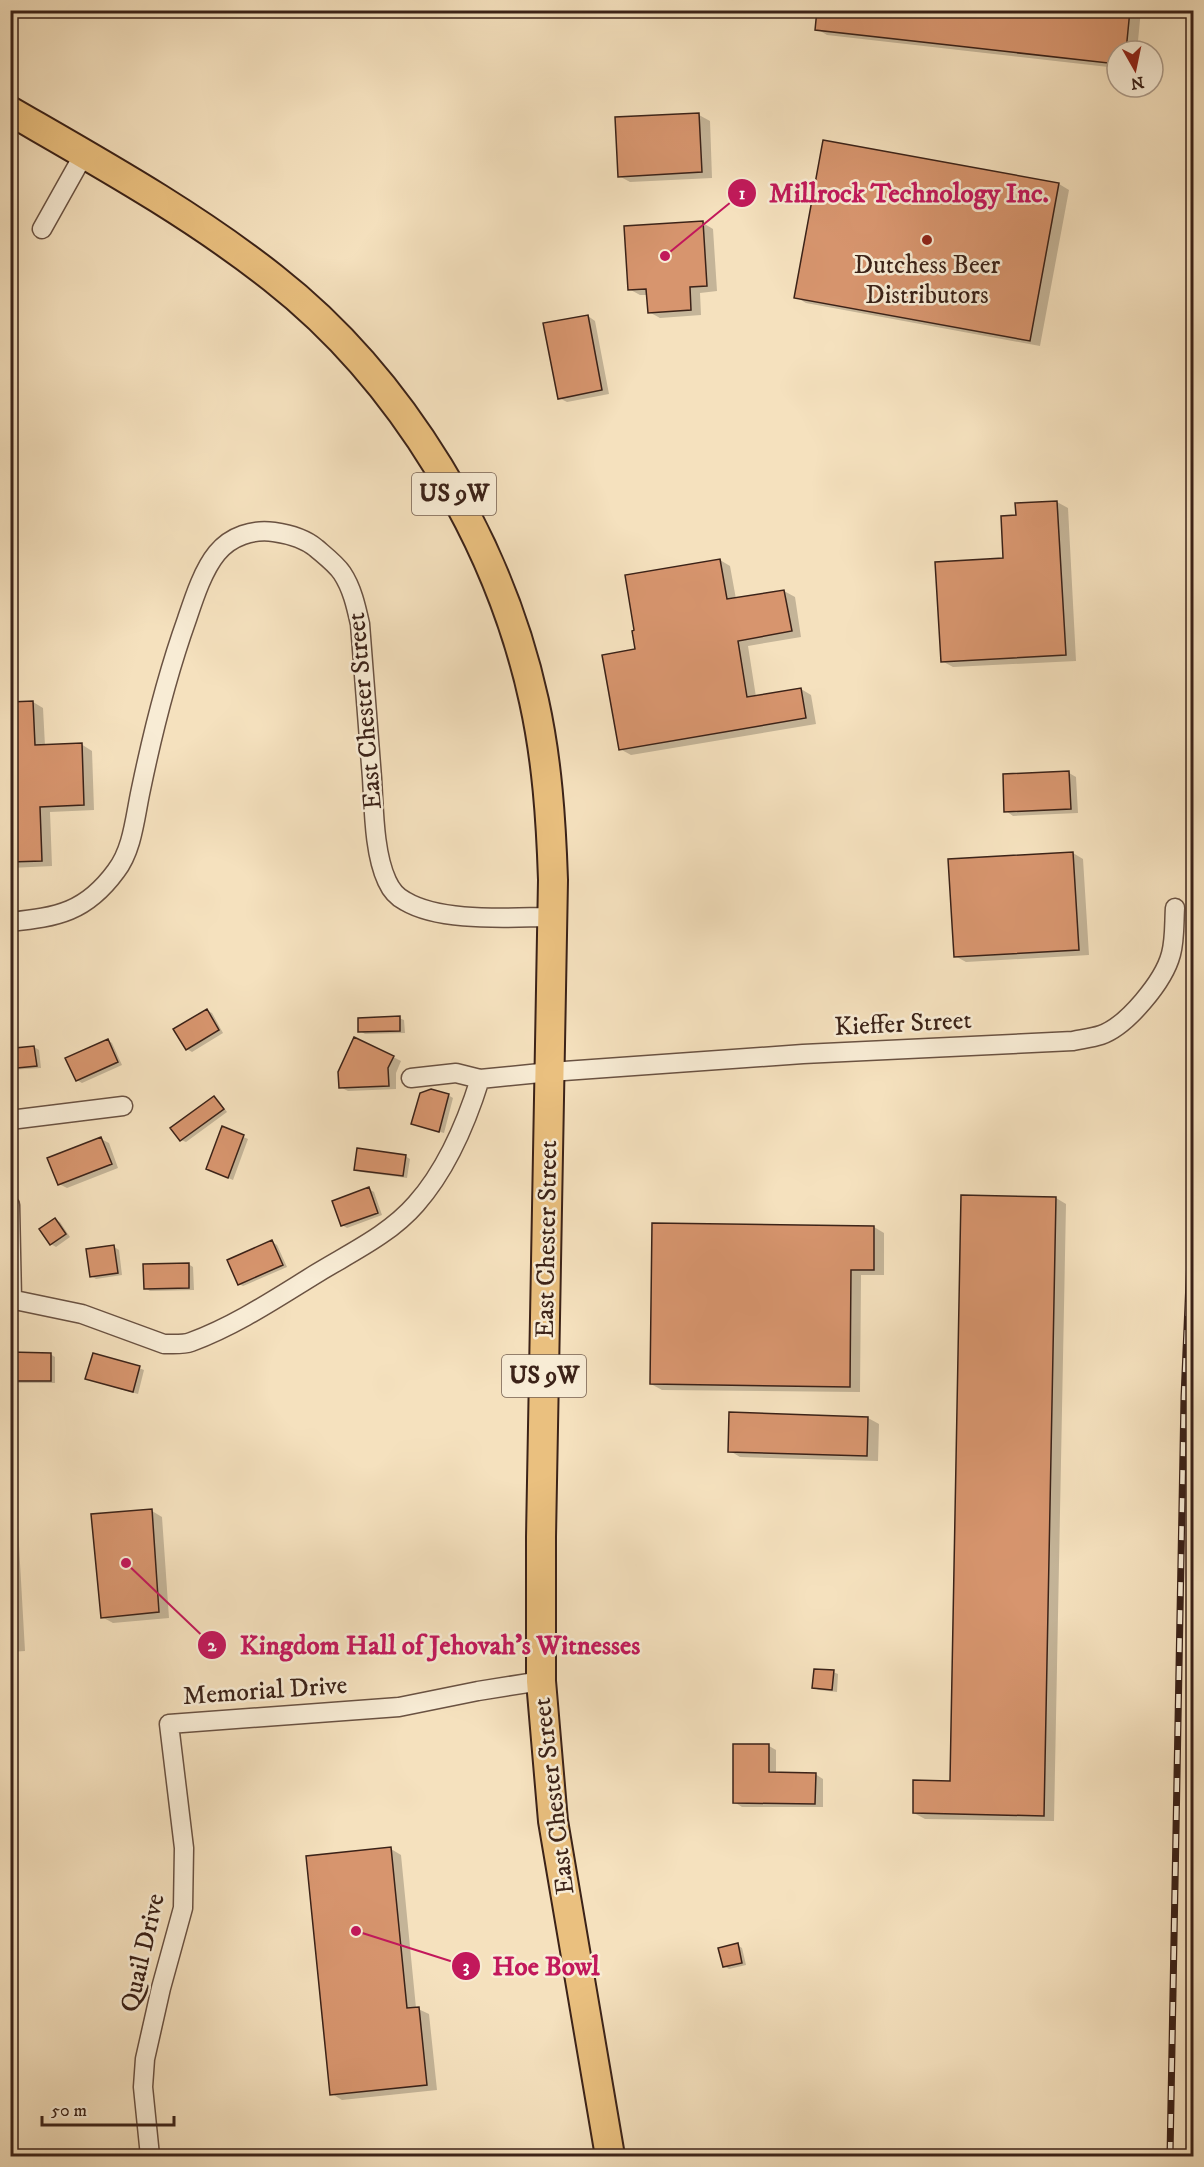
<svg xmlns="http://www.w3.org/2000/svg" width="1204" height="2167" font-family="'IM FELL DW Pica',serif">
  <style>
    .shadow { fill: #0003 }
    .building { fill: #d7956e; stroke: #3b2218; stroke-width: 1.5 }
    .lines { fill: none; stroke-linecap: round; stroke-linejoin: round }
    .street-casing { stroke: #6a5242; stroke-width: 21 }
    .primary-casing { stroke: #3b2218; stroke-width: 32 }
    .street { stroke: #f8ecd5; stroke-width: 18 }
    .primary { stroke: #eac07f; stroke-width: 28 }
    .rail-casing { stroke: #3b2218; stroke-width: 7 }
    .rail { stroke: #f8ecd5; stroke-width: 4.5; stroke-dasharray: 14; stroke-linecap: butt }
    .poi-dot { fill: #8f2418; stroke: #f8ecd5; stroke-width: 2 }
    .labels { text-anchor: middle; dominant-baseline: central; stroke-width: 5; stroke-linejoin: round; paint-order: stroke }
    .shield { fill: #f8ecd5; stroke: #745f51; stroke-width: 1.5 }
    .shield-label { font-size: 24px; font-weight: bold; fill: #3b2218 }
    .poi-label { font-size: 26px; fill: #3b2218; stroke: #f8ecd5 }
    .street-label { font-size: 26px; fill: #3b2218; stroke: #f8ecd5 }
    .leader { fill: none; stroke: #c2185b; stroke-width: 2 }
    .callout-dot { fill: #c2185b; stroke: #f8ecd5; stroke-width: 2 }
    .mark-label { font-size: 18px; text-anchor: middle; font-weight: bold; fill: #fff }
    .callout-label { font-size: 27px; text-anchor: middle; font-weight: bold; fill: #c2185b; stroke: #f8ecd5; stroke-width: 5; stroke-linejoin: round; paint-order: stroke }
  </style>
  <rect width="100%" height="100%" fill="#f5e1be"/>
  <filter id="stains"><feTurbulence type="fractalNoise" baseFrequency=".00333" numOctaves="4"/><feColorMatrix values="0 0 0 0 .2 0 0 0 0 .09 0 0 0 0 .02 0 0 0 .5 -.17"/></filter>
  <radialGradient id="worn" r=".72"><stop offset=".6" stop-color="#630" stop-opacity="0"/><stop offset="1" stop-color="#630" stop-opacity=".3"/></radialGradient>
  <path class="shadow" d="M 819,10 L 1141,10 L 1137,51 L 1117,51 L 1117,68 L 827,35 L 817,29 Z
    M 699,115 L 710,121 L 712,178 L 630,182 L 619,176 L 617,119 Z
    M 1059,184 L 1069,190 L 1040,346 L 806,303 L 796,297 Z
    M 703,223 L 713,229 L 717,291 L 700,293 L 701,315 L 660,318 L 649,312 L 648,295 L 640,295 L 629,289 Z
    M 588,316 L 595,321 L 609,394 L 567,402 L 559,398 Z
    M 1057,502 L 1068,508 L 1076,661 L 953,667 L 942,661 L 1005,560 L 1018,516 Z
    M 720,560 L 730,566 L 736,599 L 784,591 L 795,597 L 801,637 L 748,646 L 756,697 L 801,689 L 811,695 L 816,724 L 631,755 L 620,749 L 637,651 Z
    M 33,702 L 43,708 L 45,746 L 81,744 L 92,751 L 94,810 L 50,812 L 52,866 L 10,868 L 10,703 Z
    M 1069,773 L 1076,777 L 1078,813 L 1013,816 L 1006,811 Z
    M 1073,853 L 1083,859 L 1089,955 L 966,962 L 955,956 Z
    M 207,1010 L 212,1013 L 223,1033 L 192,1052 L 187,1049 Z
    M 399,1018 L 404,1020 L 405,1033 L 365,1034 L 360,1031 Z
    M 108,1040 L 112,1043 L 122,1065 L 82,1083 L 77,1080 Z
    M 34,1047 L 39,1050 L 41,1068 L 10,1070 L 10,1051 Z
    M 393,1057 L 401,1061 L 396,1073 L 396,1089 L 348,1091 L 340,1087 Z
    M 448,1095 L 453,1098 L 444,1133 L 413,1124 Z
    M 214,1098 L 219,1101 L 227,1112 L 186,1142 L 181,1140 Z
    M 223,1128 L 248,1139 L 233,1180 L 207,1169 Z
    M 101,1139 L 109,1143 L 118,1168 L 67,1188 L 59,1184 Z
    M 405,1156 L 410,1159 L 407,1178 L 361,1172 L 356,1169 Z
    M 369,1189 L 374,1192 L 382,1215 L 347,1228 L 342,1225 Z
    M 1056,1198 L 1066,1204 L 1054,1821 L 925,1819 L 914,1813 L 951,1782 Z
    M 55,1220 L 60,1222 L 70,1237 L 56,1247 L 51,1244 L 41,1230 Z
    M 874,1227 L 884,1233 L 884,1275 L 861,1275 L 860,1392 L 662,1390 L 651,1384 Z
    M 272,1242 L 277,1245 L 287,1267 L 243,1286 L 239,1284 Z
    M 114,1247 L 119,1250 L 122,1275 L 96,1279 L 91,1276 Z
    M 188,1264 L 193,1267 L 194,1290 L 150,1291 L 145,1288 Z
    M 10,1354 L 50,1354 L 55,1357 L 55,1383 L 11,1383 Z
    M 139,1368 L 144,1370 L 138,1394 L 92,1381 Z
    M 731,1414 L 868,1418 L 879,1424 L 878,1461 L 740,1457 L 730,1451 Z
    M 152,1511 L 162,1517 L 169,1618 L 113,1623 L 102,1617 Z
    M 10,1524 L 18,1528 L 25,1651 L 10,1652 Z
    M 833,1672 L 838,1674 L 837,1692 L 819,1690 L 814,1688 Z
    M 769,1746 L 776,1750 L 776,1774 L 815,1774 L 823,1779 L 823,1807 L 742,1807 L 734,1802 Z
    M 391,1849 L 401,1855 L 416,2008 L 429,2014 L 437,2090 L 342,2100 L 332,2094 Z
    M 1191,1917 L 1194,1918 L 1194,2068 L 1188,2065 Z
    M 737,1945 L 742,1948 L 746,1965 L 729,1969 L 724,1966 Z"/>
  <path class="building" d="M 817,10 L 1130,10 L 1126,51 L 1117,51 L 1117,64 L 815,30 Z
    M 699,113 L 702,172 L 618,177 L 615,117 Z
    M 823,140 L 1059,183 L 1030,341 L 794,298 Z
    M 703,221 L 707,286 L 690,287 L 691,310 L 648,313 L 646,289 L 628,290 L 624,226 Z
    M 588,315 L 602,390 L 558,399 L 543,323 Z
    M 1057,501 L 1066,655 L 941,662 L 935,562 L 1003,558 L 1001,516 L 1016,515 L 1015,503 Z
    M 720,559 L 727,599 L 784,590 L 792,631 L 738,641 L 747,697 L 801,688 L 806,718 L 619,750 L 602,655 L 635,649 L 632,631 L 634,630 L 625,575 Z
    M 33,701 L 35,745 L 82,743 L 84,805 L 40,807 L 42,861 L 10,862 L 10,702 Z
    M 1069,771 L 1071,809 L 1004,812 L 1003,774 Z
    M 1073,852 L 1079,950 L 954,957 L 948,859 Z
    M 207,1009 L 219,1030 L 186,1050 L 173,1029 Z
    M 400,1016 L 400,1031 L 358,1032 L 358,1018 Z
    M 354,1037 L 394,1056 L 388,1068 L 389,1086 L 339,1088 L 338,1072 Z
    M 108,1039 L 118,1062 L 76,1081 L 65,1058 Z
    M 34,1046 L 37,1066 L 17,1068 L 15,1048 Z
    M 431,1089 L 449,1094 L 439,1132 L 411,1124 L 420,1093 Z
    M 214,1096 L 224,1109 L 180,1141 L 170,1128 Z
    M 222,1126 L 244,1135 L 228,1178 L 206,1169 Z
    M 101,1137 L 112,1164 L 58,1185 L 47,1158 Z
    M 357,1148 L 406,1155 L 403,1176 L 354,1170 Z
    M 369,1187 L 378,1213 L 341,1226 L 332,1201 Z
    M 961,1195 L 1056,1197 L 1044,1816 L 913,1813 L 913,1780 L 950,1781 Z
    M 55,1218 L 66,1234 L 50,1245 L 39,1229 Z
    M 652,1223 L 874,1226 L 874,1270 L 851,1270 L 850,1387 L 650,1384 Z
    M 272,1240 L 283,1265 L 238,1285 L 227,1260 Z
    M 114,1245 L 118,1273 L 90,1277 L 86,1249 Z
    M 189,1263 L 189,1288 L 144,1289 L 143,1264 Z
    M 10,1352 L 51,1353 L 51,1381 L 10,1381 Z
    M 93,1353 L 140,1366 L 133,1392 L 85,1379 Z
    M 729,1412 L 868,1417 L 867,1456 L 728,1452 Z
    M 152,1509 L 159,1612 L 101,1618 L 91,1514 Z
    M 814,1669 L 834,1670 L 832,1690 L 812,1688 Z
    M 733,1744 L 769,1744 L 769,1772 L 816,1773 L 815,1804 L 733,1803 Z
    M 391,1847 L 407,2008 L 419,2007 L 427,2085 L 330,2095 L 306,1856 Z
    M 738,1943 L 742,1963 L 723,1967 L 718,1948 Z"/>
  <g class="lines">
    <g class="street-casing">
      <path id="street" d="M 42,229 L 84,154
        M 10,922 C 58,917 86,912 116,871 C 133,849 135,816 141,789 C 153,731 167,675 187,619 C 194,598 203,570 217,553 C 231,536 253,529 274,532 C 288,534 304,538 316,548 C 324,555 336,564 342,573 C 352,588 356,606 360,624 C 364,675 368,727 372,778 C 374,810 374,853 387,881 C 391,890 397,897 405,901 C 442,923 511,917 553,917
        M 411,1078 L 456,1073 L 480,1079 L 550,1072 L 803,1054 L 1073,1041 C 1082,1039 1092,1038 1101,1035 C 1127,1026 1164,981 1171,954 C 1175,939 1174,923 1175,908
        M 10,1120 L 123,1106
        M 10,1205 L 12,1299
        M 10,1299 L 82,1314 L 164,1344 C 174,1344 183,1345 191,1342 C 237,1325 278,1297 319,1272 C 352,1252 390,1234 416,1204 C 447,1169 466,1124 480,1079
        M 150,2156 L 143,2087 L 145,2059 L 161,1988 L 183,1908 L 184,1848 L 169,1724 L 399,1707 L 478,1691 L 541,1681"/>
    </g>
    <g class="primary-casing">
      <path id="primary" d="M 10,111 C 100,163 192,214 273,278 C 402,379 499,541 534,701 C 547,760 551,819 553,880 L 541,1537 L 541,1681 L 553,1821 L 610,2156"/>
    </g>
    <use href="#street" class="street"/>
    <use href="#primary" class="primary"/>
    <g class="rail-casing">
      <path id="rail" d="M 1170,2156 L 1184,1397 L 1194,1166"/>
    </g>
    <use href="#rail" class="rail"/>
  </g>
  <circle class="poi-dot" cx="927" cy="240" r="6"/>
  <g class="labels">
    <g class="shield">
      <rect x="412" y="473" width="84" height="42" rx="4.5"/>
      <rect x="502" y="1355" width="84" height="42" rx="4.5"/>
    </g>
    <g class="shield-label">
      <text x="454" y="494">US 9W</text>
      <text x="544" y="1376">US 9W</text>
    </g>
    <g class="poi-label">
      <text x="927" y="265">Dutchess Beer<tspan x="927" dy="30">Distributors</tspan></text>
    </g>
    <g class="street-label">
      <text transform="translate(365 711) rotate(-95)">East Chester Street</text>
      <text transform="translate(903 1024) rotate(-3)">Kieffer Street</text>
      <text transform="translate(547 1239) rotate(-89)">East Chester Street</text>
      <text transform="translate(265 1691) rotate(-4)">Memorial Drive</text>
      <text transform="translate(554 1796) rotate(-97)">East Chester Street</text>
      <text transform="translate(143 1953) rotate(-77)">Quail Drive</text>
    </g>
  </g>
  <path class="leader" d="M665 256L742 193M126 1563L212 1645M356 1931L466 1966"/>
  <g class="callout-dot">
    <circle cx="665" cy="256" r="6"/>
    <circle cx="126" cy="1563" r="6"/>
    <circle cx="356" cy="1931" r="6"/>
    <circle cx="742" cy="193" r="15"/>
    <circle cx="212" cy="1645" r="15"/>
    <circle cx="466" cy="1966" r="15"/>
  </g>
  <g class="mark-label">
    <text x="742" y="199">1</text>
    <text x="212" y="1651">2</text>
    <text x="466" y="1972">3</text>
  </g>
  <g class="callout-label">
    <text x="909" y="202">Millrock Technology Inc.</text>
    <text x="440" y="1654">Kingdom Hall of Jehovah's Witnesses</text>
    <text x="546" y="1975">Hoe Bowl</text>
  </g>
  <rect width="1204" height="2167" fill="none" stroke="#f5e1be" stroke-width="36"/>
  <rect x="12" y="12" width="1180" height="2143" fill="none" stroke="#3b2218" stroke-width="3"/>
  <rect x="18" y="18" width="1168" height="2131" fill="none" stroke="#3b2218" stroke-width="1.5"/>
  <g transform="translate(1135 69) rotate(171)"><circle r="28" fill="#f8ecd5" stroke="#ac9b89" stroke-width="1.5"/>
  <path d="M0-4.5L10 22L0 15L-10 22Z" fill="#8f2418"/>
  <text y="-9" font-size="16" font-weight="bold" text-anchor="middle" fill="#3b2218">N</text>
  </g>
  <path d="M42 2116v9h132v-9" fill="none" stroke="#3b2218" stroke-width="3"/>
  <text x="51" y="2116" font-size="18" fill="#3b2218" stroke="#f8ecd5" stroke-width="4.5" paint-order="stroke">50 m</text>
  <rect width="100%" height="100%" filter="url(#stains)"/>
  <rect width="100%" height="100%" fill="url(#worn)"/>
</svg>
